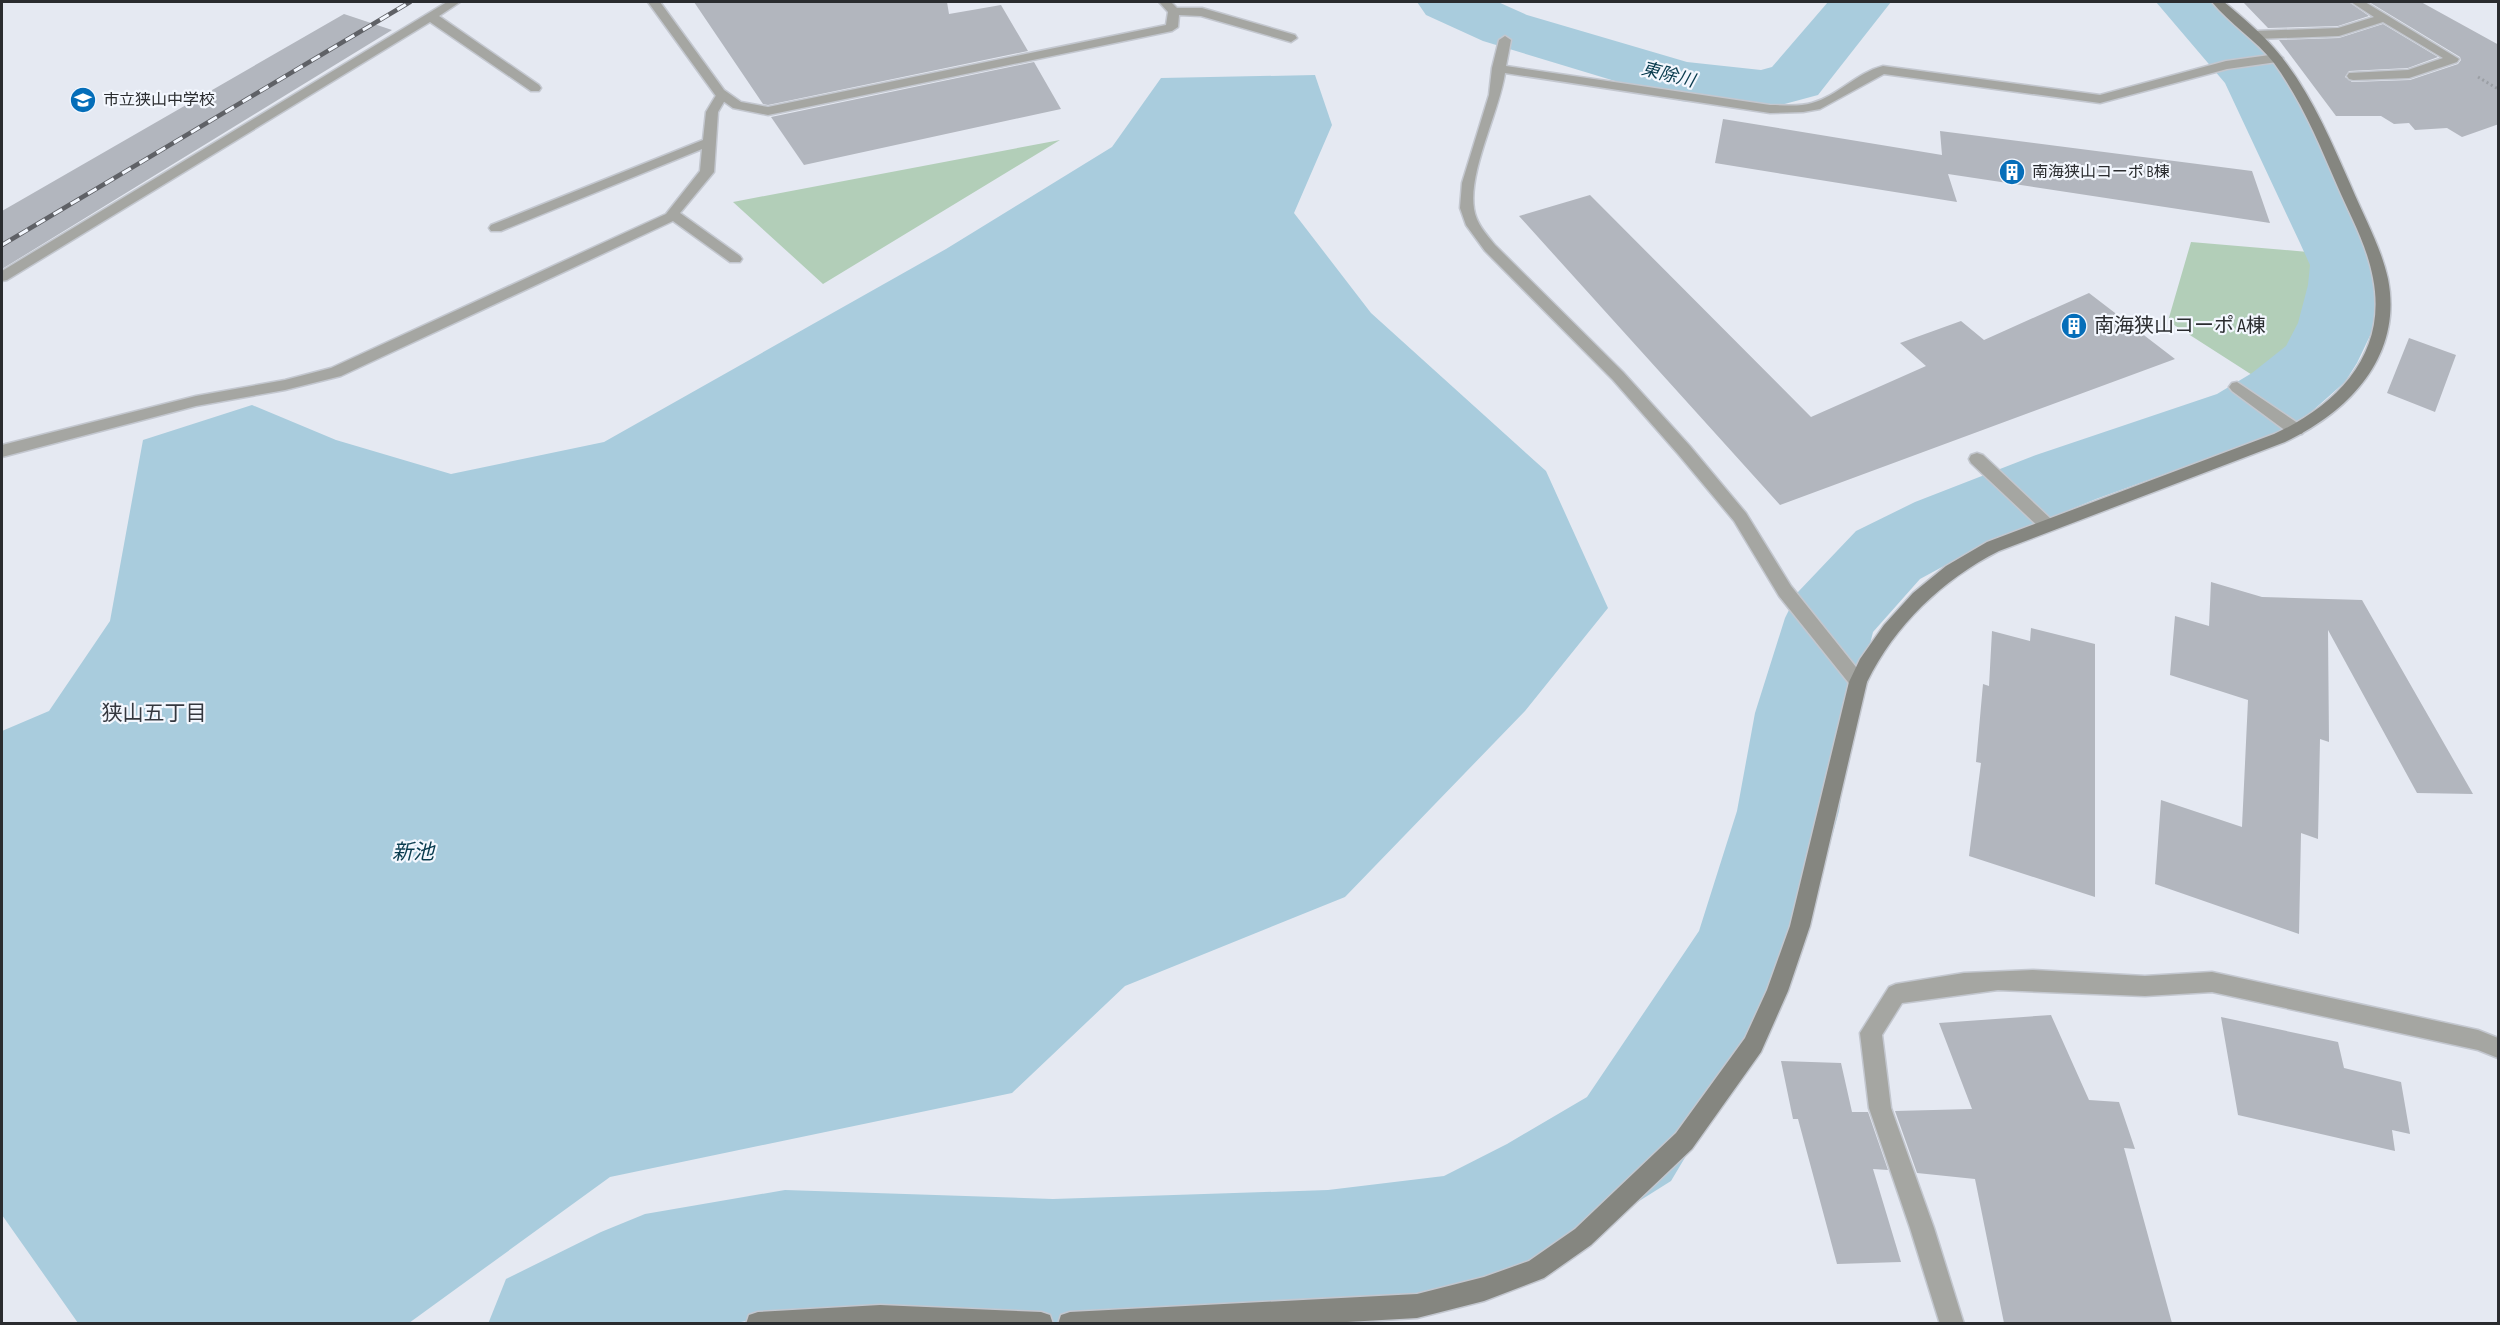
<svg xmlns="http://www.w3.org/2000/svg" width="2500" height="1325" font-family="'Sofia Sans Condensed','Noto Sans JP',sans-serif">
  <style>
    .green { fill: #b2ceb8 }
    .water { fill: #a9ccdd }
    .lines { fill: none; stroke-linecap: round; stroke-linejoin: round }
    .river { fill: #a9ccdd; fill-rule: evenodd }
    .building { fill: #b2b6be }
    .lane-casing { stroke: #c3c7cf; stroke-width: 3 }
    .street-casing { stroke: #c3c7cf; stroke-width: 3 }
    .secondary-casing { stroke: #c3c7cf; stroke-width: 3 }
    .path { stroke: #9b9fa5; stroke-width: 3; stroke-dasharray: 2 3; stroke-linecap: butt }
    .lane { fill: #a5a6a2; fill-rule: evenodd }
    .street { fill: #a5a6a2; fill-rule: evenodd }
    .secondary { fill: #858680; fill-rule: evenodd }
    .rail-casing { stroke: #5f6166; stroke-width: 4.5 }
    .rail { stroke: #f3f7fe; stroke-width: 3; stroke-dasharray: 10; stroke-linecap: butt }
    .labels { text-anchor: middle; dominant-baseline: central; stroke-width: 4.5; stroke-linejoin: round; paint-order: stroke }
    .far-poi-label { font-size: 16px; fill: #2a2c2f; stroke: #f3f7fe; text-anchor: start }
    .far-water-label { font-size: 18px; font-style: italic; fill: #093b4e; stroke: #f3f7fe }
    .poi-label { font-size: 20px; fill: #2a2c2f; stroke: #f3f7fe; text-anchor: start }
    .neighbourhood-label { font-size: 21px; fill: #35383f; stroke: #f3f7fe }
    .water-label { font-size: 21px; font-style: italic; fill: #093b4e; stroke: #f3f7fe }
  </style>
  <rect width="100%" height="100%" fill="#e5e9f2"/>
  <path class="green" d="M 1060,140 L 823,284 L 733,202 Z
    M 2191,242 L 2308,252 L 2322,288 L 2299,348 L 2260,380 L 2168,321 Z"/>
  <path class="water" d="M 1315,75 L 1332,125 L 1294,213 L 1371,313 L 1546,471 L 1608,608 L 1525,711 L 1345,897 L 1125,986 L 1012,1093 L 610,1177 L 409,1323 L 78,1323 L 2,1215 L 2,731 L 49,711 L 110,621 L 143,440 L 252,405 L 336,440 L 451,474 L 604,442 L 946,249 L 1112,147 L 1161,78 Z"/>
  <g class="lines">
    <path class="river" d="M 1417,2 L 1498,2 L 1527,15 L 1687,62 L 1761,70 L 1772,67 L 1828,2 L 1891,2 L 1818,95 L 1762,110 L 1681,101 L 1483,41 L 1426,15 Z
      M 2156,2 L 2221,2 L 2250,29 L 2289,80 L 2384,265 L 2384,285 L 2376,323 L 2357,363 L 2345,382 L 2310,413 L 2275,434 L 2096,499 L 1977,548 L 1920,579 L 1873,632 L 1853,713 L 1839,811 L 1800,954 L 1785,990 L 1671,1181 L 1593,1230 L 1497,1279 L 1454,1298 L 1328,1314 L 1053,1323 L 785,1314 L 730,1324 L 488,1324 L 506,1279 L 601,1232 L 645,1214 L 785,1190 L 1053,1199 L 1328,1190 L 1444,1176 L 1507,1144 L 1587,1097 L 1699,931 L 1737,811 L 1755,713 L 1785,618 L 1798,592 L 1856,531 L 1915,502 L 2036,455 L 2217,394 L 2252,373 L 2286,346 L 2298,323 L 2308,285 L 2310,265 L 2300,243 L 2225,83 Z"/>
  </g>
  <path class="building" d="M 694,2 L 947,2 L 949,14 L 1001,5 L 1028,51 L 768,105 L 763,104 Z
    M 2243,2 L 2349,2 L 2369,16 L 2338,26 L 2268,28 Z
    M 2369,2 L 2421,2 L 2499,45 L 2499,124 L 2462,137 L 2447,128 L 2415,130 L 2409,123 L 2394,124 L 2381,116 L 2336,116 L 2279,40 L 2339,38 L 2383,24 L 2438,57 L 2408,68 L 2349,71 L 2345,77 L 2352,82 L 2410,80 L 2458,64 L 2461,60 L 2460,57 Z
    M 344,14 L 392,30 L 2,269 L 2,211 Z
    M 1034,62 L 1061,109 L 804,165 L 771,117 Z
    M 1723,119 L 1942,155 L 1940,131 L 2252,171 L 2270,223 L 1948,174 L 1957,202 L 1715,163 Z
    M 1590,195 L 1811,417 L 1926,366 L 1900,343 L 1961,321 L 1984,340 L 2089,293 L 2175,359 L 1780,505 L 1519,216 Z
    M 2409,338 L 2456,355 L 2435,412 L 2387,393 Z
    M 2211,582 L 2262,597 L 2362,600 L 2473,794 L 2417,793 L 2328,630 L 2329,742 L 2320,739 L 2318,839 L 2301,833 L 2299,934 L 2155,884 L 2161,800 L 2242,827 L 2248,700 L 2170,675 L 2175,616 L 2209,626 Z
    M 2031,628 L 2095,644 L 2095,897 L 1969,856 L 1981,763 L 1976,762 L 1983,684 L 1989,686 L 1992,631 L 2030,641 Z
    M 2051,1015 L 2089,1100 L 2119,1102 L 2135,1149 L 2124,1148 L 2172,1323 L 2004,1323 L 1975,1179 L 1917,1173 L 1895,1111 L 1972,1109 L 1939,1023 Z
    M 2221,1017 L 2338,1042 L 2344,1068 L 2401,1082 L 2410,1134 L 2392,1130 L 2395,1151 L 2238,1115 Z
    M 1781,1061 L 1841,1063 L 1852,1112 L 1868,1112 L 1888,1170 L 1873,1169 L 1901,1262 L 1837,1264 L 1798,1119 L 1793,1119 Z"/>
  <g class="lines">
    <g class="lane-casing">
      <path id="lane" d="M 648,2 L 660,2 L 724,90 L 741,102 L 768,107 L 1166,25 L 1168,12 L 1159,2 L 1171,2 L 1177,8 L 1202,8 L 1295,35 L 1297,38 L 1291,42 L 1201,16 L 1179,15 L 1178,27 L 1172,31 L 768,115 L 733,108 L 716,96 Z
        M 1505,36 L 1511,40 L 1506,66 L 1770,105 C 1784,105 1799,107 1812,103 C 1838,96 1856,73 1883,66 L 2100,95 L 2226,61 L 2277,54 L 2283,58 L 2277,62 L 2227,69 L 2100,103 L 1884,74 L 1820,109 L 1803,112 L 1770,113 L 1505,73 C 1499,113 1468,171 1474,209 C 1476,223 1486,234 1495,245 L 1623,372 L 1690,446 L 1746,513 L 1791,586 L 1864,677 L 1867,682 L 1864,687 L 1858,689 L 1852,687 L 1779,596 L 1734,521 L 1678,454 L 1613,380 L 1485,251 L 1466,225 L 1460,208 L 1462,183 L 1489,95 L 1492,68 L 1499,40 Z
        M 2237,382 L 2302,426 L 2304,430 L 2302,434 L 2290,434 L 2232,391 L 2229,387 L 2232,383 Z
        M 1977,453 L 1983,455 L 2053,521 L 2055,525 L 2053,529 L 2047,531 L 2041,529 L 1971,463 L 1969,459 L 1971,455 Z"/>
    </g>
    <g class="street-casing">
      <path id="street" d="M 447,2 L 460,2 L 439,16 L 539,85 L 541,88 L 539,91 L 531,91 L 430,22 L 7,280 L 2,281 L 2,271 Z
        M 2351,2 L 2365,2 L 2459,59 L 2457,62 L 2409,78 L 2353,80 L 2349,79 L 2347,76 L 2349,73 L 2408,70 L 2443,58 L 2383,22 L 2339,36 L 2255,39 L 2249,35 L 2255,31 L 2338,28 L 2374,17 Z
        M 722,91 L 728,95 L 718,112 L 714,172 L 680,213 L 740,256 L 742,259 L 740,262 L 730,262 L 673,221 L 341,376 L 285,390 L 196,406 L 2,457 L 2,445 L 196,396 L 285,380 L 331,368 L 666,214 L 700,171 L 702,149 L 501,231 L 491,231 L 489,228 L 491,225 L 703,140 L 706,112 L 718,92 Z
        M 2033,970 L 2145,976 L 2212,972 L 2478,1030 L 2498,1038 L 2498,1058 L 2478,1050 L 2212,992 L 2145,996 L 1998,990 L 1902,1003 L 1882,1035 L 1891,1108 L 1934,1228 L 1964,1324 L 1940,1324 L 1910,1228 L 1869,1108 L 1860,1033 L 1889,987 L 1896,984 L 1964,973 Z"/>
    </g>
    <g class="secondary-casing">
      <path id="secondary" d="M 2212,2 L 2224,2 C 2241,16 2259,31 2274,48 C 2309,88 2330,139 2351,186 C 2364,217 2381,247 2388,279 C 2403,356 2349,412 2285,442 L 1999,551 C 1942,580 1895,625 1867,682 L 1810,926 L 1788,991 L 1761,1052 L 1692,1149 L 1591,1245 L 1544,1278 L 1484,1301 L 1417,1318 L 1312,1324 L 1058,1324 L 1061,1315 L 1070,1312 L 1417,1294 L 1484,1277 L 1529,1261 L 1575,1229 L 1676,1133 L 1745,1038 L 1767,990 L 1790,926 L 1849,682 L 1860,659 L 1884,625 L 1913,593 L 1946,566 L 1987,542 L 2274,434 C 2337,405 2388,354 2373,278 C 2367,245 2350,215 2337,185 C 2319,143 2301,100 2274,63 C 2256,40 2230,24 2212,2 Z
        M 880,1305 L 1041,1312 L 1050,1315 L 1053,1324 L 746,1324 L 749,1315 L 758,1312 Z"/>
    </g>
    <path class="path" d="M 2478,77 L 2498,89"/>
    <use href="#lane" class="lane"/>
    <use href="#street" class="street"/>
    <use href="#secondary" class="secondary"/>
    <g class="rail-casing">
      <path id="rail" d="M 2,245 L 410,2"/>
    </g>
    <use href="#rail" class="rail"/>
  </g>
  <defs>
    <g id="school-disc" transform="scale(1.35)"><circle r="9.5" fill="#056eb9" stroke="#f3f7fe"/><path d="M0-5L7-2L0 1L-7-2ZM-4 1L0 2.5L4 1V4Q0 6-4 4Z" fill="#fff"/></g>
    <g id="building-disc" transform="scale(1.35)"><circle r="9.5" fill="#056eb9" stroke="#f3f7fe"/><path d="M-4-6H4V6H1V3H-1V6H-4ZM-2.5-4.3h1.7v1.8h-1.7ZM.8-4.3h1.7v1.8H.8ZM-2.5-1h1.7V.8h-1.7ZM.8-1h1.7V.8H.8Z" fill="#fff"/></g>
  </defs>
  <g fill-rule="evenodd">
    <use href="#school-disc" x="83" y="100"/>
    <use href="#building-disc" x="2012" y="172"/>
    <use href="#building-disc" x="2074" y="326"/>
  </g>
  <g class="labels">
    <g class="far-poi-label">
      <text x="103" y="100">市立狭山中学校</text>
      <text x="2032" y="172">南海狭山コーポ B棟</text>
    </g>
    <g class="far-water-label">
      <text transform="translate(1668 75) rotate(14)">東除川</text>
    </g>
    <g class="poi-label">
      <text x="2094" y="326">南海狭山コーポ A棟</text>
    </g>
    <g class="neighbourhood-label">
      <text x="154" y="713">狭山五丁目</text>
    </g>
    <g class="water-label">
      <text x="413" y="852">新池</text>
    </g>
  </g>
  <rect width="2500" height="1325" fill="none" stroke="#2a2c2f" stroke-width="6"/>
</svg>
